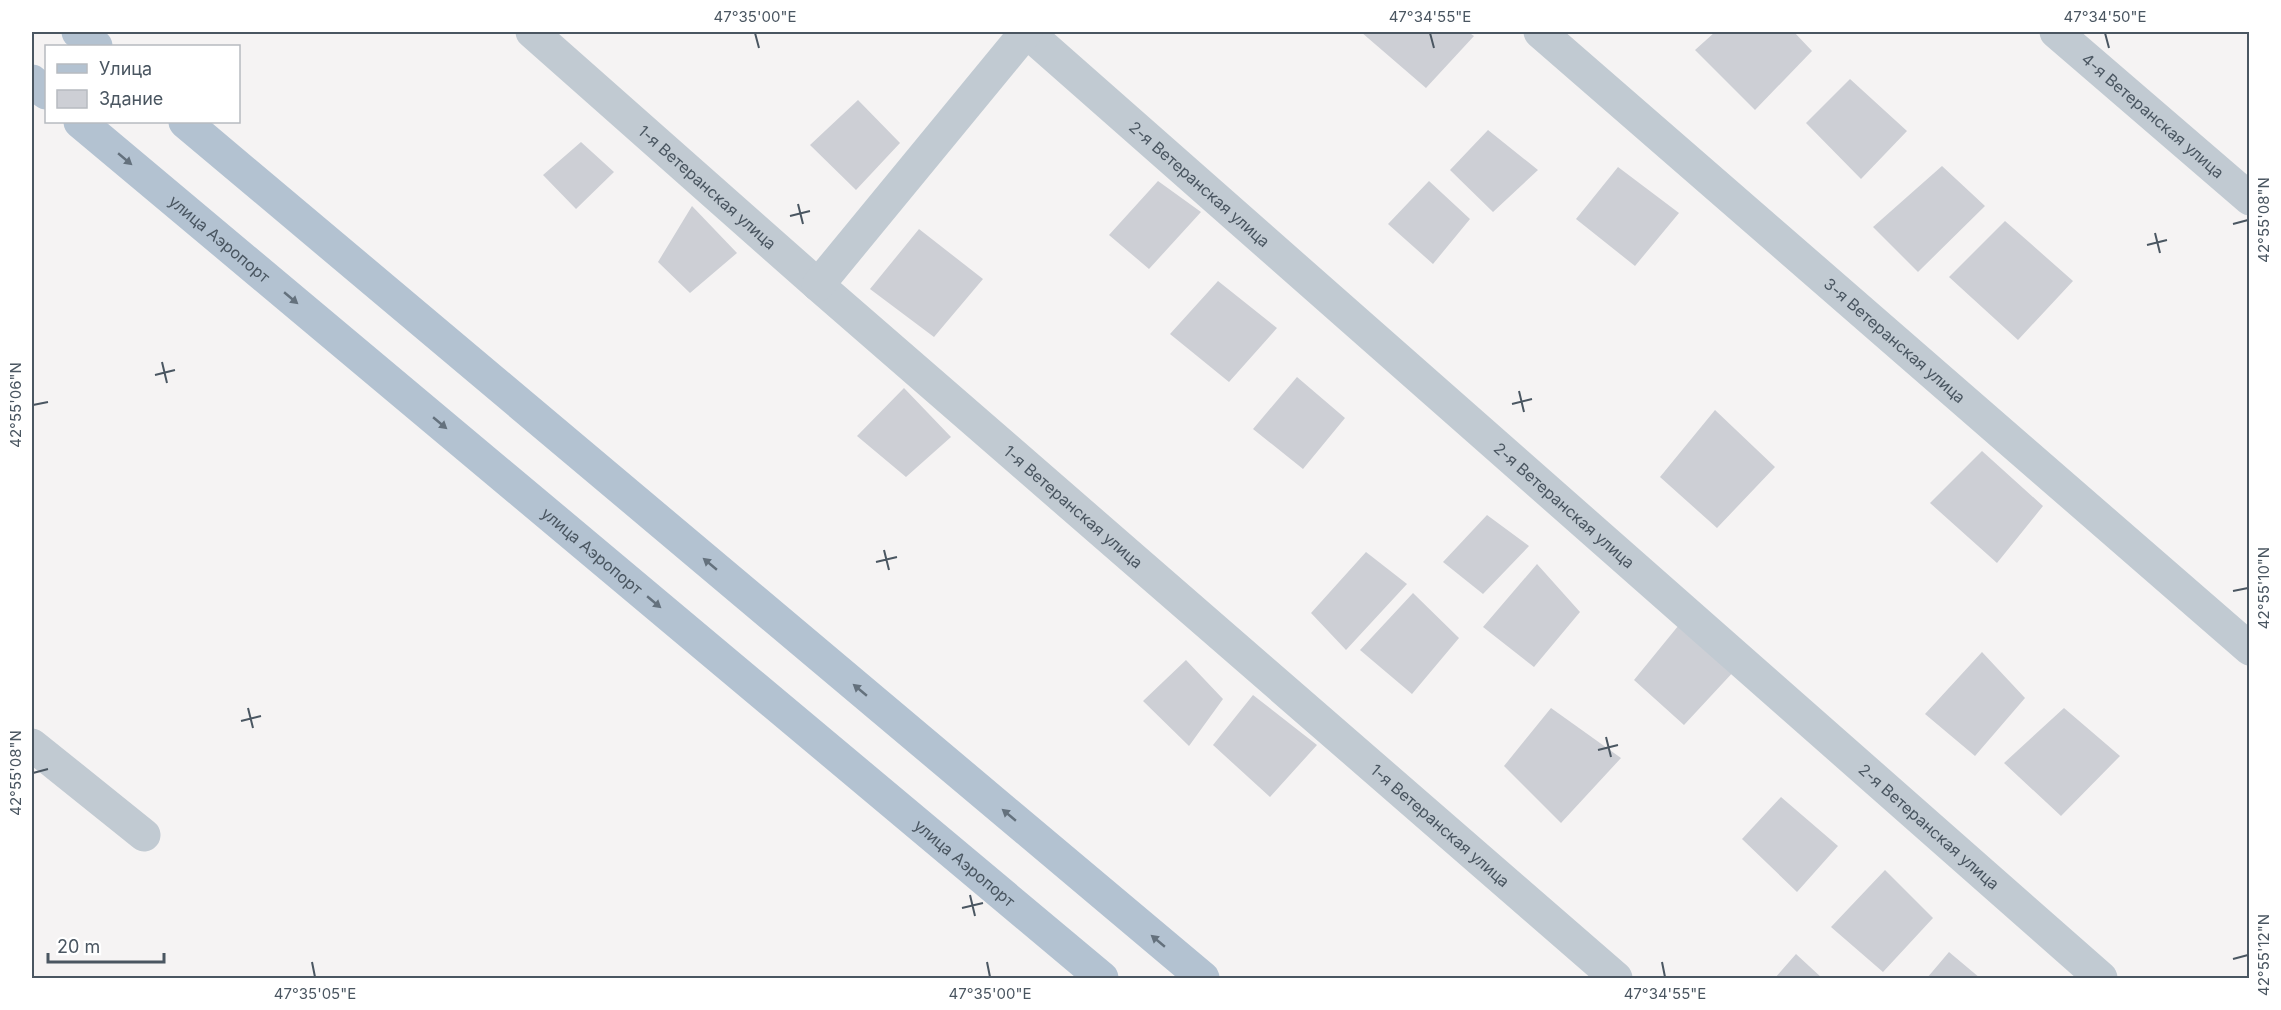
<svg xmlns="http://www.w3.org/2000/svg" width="2281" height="1010" font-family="Inter,sans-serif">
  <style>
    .building { fill: #cdcfd5 }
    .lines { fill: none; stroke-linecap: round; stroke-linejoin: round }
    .minor { stroke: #c1cad2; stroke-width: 33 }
    .major { stroke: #b3c2d1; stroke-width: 33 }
    .oneway { fill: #64717d }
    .ticks { fill: none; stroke: #4a5661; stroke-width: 2 }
    .labels { text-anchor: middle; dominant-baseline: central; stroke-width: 4.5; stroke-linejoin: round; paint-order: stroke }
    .street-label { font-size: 16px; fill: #4a5661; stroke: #fff }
    .neatline { fill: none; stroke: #4a5661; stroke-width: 2 }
    .ticks-label { font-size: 15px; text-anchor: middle; fill: #4a5661 }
  </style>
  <rect width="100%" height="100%" fill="#f5f3f3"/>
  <path class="building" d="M 1361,32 L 1468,32 L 1474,36 L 1426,88 Z
    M 1715,32 L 1794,32 L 1812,51 L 1755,110 L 1695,50 Z
    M 1850,79 L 1907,131 L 1861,179 L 1806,123 Z
    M 858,100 L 900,143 L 856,190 L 810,145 Z
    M 1488,130 L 1538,170 L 1493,212 L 1450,170 Z
    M 581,142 L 614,172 L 576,209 L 543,175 Z
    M 1942,166 L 1985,206 L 1918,272 L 1873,227 Z
    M 1618,167 L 1679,213 L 1635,266 L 1576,219 Z
    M 1158,181 L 1201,212 L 1149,269 L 1109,235 Z
    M 1429,181 L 1470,219 L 1433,264 L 1388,224 Z
    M 692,206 L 737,253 L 690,293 L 658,262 Z
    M 2005,221 L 2073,281 L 2018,340 L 1949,277 Z
    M 919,229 L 983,279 L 934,337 L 870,289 Z
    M 1218,281 L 1277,328 L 1229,382 L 1170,334 Z
    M 1297,377 L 1345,418 L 1303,469 L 1253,429 Z
    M 904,388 L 951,437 L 906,477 L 857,436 Z
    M 1715,410 L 1775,467 L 1717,528 L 1660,477 Z
    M 1982,451 L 2043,506 L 1997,563 L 1930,503 Z
    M 1487,515 L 1529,546 L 1483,594 L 1443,562 Z
    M 1366,552 L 1407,584 L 1346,650 L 1311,613 Z
    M 1537,564 L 1580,612 L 1534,667 L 1483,627 Z
    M 1413,593 L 1459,638 L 1412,694 L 1360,650 Z
    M 1683,620 L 1736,669 L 1684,725 L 1634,680 Z
    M 1982,652 L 2025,698 L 1975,756 L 1925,714 Z
    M 1186,660 L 1223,699 L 1189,746 L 1143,701 Z
    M 1253,695 L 1317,745 L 1270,797 L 1213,745 Z
    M 1551,708 L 1621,758 L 1561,823 L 1504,766 Z
    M 2064,708 L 2120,756 L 2061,816 L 2004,763 Z
    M 1781,797 L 1838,846 L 1797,892 L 1742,839 Z
    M 1885,870 L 1933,918 L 1883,972 L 1831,927 Z
    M 1949,952 L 1980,978 L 1927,978 Z
    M 1796,954 L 1822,978 L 1775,978 Z"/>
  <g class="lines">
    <g class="minor">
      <path id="s1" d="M 532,32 L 818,285 L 1616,978"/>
      <path id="s2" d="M 1027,32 L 2101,978"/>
      <path id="s3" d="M 1540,32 L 2250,649"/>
      <path id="s4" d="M 2056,32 L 2250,199"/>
      <path d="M 818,285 L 1026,32"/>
      <path d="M 32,745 L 144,835"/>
    </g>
    <g class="major">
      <path d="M 78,32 L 96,46"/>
      <path d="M 32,81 L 46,93"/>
      <path id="s5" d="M 80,122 L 1102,978"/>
      <path d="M 185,122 L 1203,978"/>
    </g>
  </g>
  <defs><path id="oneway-solid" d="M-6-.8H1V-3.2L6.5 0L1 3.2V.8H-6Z" transform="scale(1.5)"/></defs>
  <g class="oneway">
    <use href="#oneway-solid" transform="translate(125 159) rotate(40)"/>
    <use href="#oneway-solid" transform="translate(291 298) rotate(40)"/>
    <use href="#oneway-solid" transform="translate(440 423) rotate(40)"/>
    <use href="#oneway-solid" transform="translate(710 564) rotate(-140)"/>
    <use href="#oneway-solid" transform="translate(654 602) rotate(40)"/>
    <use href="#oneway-solid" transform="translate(860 690) rotate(-140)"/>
    <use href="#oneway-solid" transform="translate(1009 815) rotate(-140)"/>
    <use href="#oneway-solid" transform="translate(1158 941) rotate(-140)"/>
  </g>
  <path class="ticks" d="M 755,33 L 759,48M 1430,33 L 1434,48M 2105,33 L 2109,48M 798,204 L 803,224M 790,216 L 810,211M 2233,224 L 2248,220M 2155,233 L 2160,253M 2147,245 L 2167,240M 162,362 L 167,383M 155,375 L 175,370M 1519,391 L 1524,412M 1512,404 L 1532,399M 33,405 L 48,402M 884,550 L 889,570M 876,562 L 897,557M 2233,591 L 2248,588M 248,708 L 253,728M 241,721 L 261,716M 1606,737 L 1611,757M 1598,750 L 1618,745M 33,773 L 48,769M 970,895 L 975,916M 962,908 L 983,903M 2233,959 L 2248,955M 312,962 L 315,977M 987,962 L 990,977M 1662,962 L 1665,977"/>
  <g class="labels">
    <g class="street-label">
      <text stroke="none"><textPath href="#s4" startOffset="128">4-я Ветеранская улица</textPath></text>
      <text stroke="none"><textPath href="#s2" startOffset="230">2-я Ветеранская улица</textPath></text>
      <text stroke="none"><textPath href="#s1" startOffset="234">1-я Ветеранская улица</textPath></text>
      <text stroke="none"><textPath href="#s5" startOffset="182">улица Аэропорт</textPath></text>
      <text stroke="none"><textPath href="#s3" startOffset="470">3-я Ветеранская улица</textPath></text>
      <text stroke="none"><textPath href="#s2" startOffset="716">2-я Ветеранская улица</textPath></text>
      <text stroke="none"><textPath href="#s1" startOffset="720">1-я Ветеранская улица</textPath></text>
      <text stroke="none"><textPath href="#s5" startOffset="668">улица Аэропорт</textPath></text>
      <text stroke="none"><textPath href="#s1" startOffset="1206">1-я Ветеранская улица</textPath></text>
      <text stroke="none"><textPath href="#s2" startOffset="1202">2-я Ветеранская улица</textPath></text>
      <text stroke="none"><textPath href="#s5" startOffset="1154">улица Аэропорт</textPath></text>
    </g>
  </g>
  <rect width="2281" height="1010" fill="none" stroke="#ffffff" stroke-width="66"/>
  <rect x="45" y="45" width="195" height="78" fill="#ffffff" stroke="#b7bbc0" stroke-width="1.5"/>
  <rect x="57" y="64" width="30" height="9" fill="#b3c2d1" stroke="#b7bbc0" stroke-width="1.5"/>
  <text x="99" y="75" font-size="18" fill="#4a5661">Улица</text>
  <rect x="57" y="90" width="30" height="18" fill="#cdcfd5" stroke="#b7bbc0" stroke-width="1.5"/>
  <text x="99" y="105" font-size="18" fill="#4a5661">Здание</text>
  <path d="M48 953v9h116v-9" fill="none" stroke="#4a5661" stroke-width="3"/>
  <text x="57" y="953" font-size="18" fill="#4a5661" stroke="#ffffff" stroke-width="4.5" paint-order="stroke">20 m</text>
  <rect x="33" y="33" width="2215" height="944" class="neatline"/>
  <g class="ticks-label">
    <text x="755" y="22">47°35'00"E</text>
    <text x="1430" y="22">47°34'55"E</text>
    <text x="2105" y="22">47°34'50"E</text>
    <text transform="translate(2264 220) rotate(-90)" y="5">42°55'08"N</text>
    <text transform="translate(16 405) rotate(-90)" y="5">42°55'06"N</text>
    <text transform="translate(2264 588) rotate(-90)" y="5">42°55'10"N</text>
    <text transform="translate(16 773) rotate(-90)" y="5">42°55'08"N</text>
    <text transform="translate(2264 955) rotate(-90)" y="5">42°55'12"N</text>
    <text x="315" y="999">47°35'05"E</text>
    <text x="990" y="999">47°35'00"E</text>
    <text x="1665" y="999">47°34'55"E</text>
  </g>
</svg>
